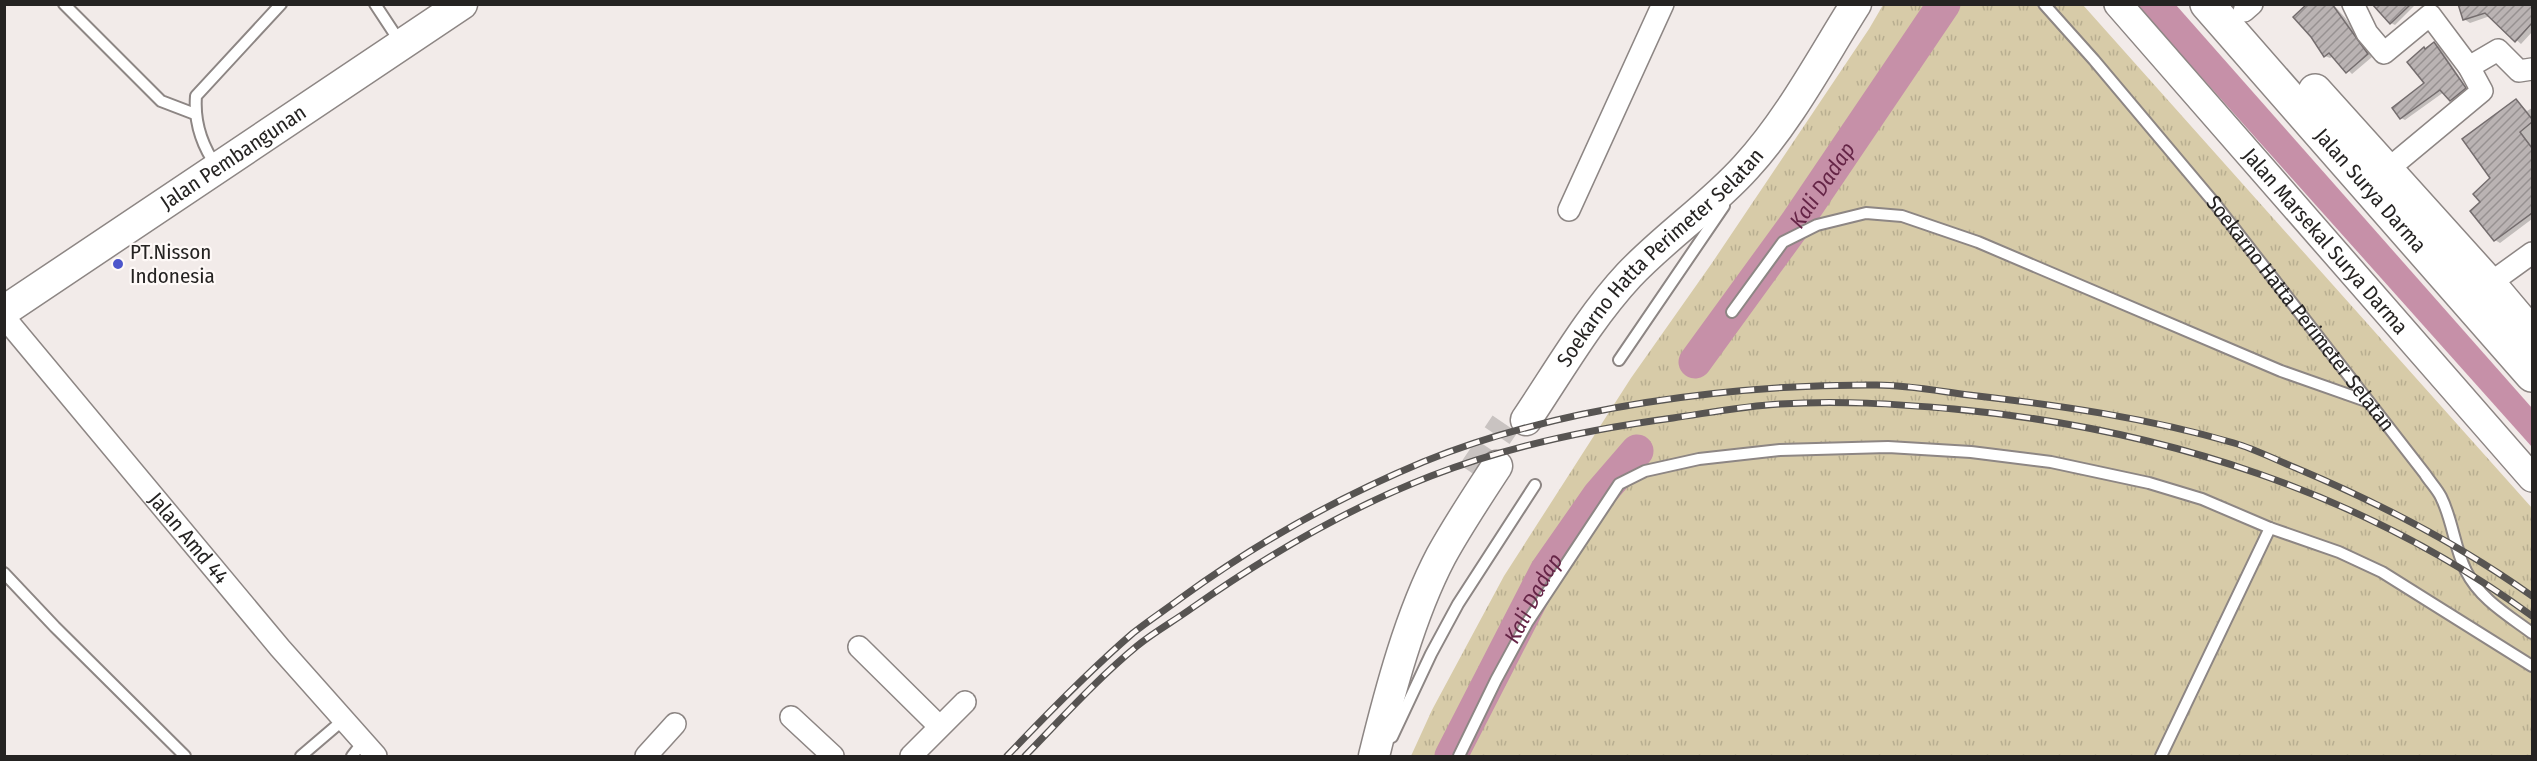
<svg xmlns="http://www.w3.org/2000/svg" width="2537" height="761" font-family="'Fira Sans Condensed',sans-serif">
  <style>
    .grass { fill: url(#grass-tufts) }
    .water { fill: #c690a8 }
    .shadow { fill: #0003 }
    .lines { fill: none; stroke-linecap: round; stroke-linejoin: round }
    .river { stroke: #c690a8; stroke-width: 33 }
    .building { fill: url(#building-hatch); stroke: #746d6e; stroke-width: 1.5 }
    .secondary-tunnel { stroke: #c9c3c1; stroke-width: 30; stroke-dasharray: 30 15; stroke-linecap: butt }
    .service-casing { stroke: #8d8684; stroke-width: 14 }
    .minor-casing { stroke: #8d8684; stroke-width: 24 }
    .tertiary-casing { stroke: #8d8684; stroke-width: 30 }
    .secondary-casing { stroke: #8d8684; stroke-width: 33 }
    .primary-casing { stroke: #8d8684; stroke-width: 36 }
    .service { stroke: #fff; stroke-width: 10 }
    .minor { stroke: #fff; stroke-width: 21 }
    .tertiary { stroke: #fff; stroke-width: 27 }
    .secondary { stroke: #fff; stroke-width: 30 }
    .primary { stroke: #fff; stroke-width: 33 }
    .rail-casing { stroke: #575452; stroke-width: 7 }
    .rail { stroke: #fef9f7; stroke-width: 4.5; stroke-dasharray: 14; stroke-linecap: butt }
    .poi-dot { fill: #4c55cb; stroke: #fef9f7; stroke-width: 2 }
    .labels { text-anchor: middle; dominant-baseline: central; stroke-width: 4.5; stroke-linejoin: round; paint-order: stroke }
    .street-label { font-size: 21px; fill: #252322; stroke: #fef9f7 }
    .poi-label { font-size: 21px; fill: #252322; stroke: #fef9f7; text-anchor: start }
    .water-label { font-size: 22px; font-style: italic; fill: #662547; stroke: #fef9f7 }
  </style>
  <defs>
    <pattern id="grass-tufts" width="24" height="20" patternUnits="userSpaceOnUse" patternTransform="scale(1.5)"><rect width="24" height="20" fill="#d7cba8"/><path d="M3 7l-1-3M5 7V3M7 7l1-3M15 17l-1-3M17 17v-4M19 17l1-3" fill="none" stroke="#b8ae90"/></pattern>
    <pattern id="building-hatch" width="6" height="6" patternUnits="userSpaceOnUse" patternTransform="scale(1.5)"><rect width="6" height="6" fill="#bab3b3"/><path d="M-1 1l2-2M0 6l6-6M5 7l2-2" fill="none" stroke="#979191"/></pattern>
  </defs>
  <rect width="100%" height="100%" fill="#f2ebe9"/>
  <path class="grass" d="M 1883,5 L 2083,5 L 2532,508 L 2532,756 L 1411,756 L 1432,710 L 1504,576 L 1631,378 L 1712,263 L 1869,29 Z"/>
  <path class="water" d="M 2137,5 L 2176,5 L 2532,408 L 2532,447 Z"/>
  <path class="shadow" d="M 2309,4 L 2333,4 L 2346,19 L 2372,57 L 2352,74 L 2334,56 L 2330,58 L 2325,56 Z
    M 2399,4 L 2416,4 L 2395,25 L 2391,23 Z
    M 2459,4 L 2532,4 L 2532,32 L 2521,44 L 2490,16 L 2470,23 L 2464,19 Z
    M 2434,44 L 2439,46 L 2469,91 L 2455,103 L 2444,92 L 2405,120 L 2401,118 L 2426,84 L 2426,50 Z
    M 2516,100 L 2527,111 L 2532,108 L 2532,219 L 2500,243 L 2495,240 L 2483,202 Z"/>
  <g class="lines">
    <g class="river">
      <path id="s1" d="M 1695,362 L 1796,223 L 1944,4"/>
      <path id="s2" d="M 1451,756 L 1546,571 L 1599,495 L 1637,451"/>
    </g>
  </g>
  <path class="building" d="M 2307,4 L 2332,4 L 2368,54 L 2346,73 L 2329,53 L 2324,57 L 2311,37 L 2293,17 Z
    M 2372,4 L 2411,4 L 2390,24 Z
    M 2458,4 L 2532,4 L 2532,23 L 2515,42 L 2485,13 L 2463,20 Z
    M 2434,42 L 2466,88 L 2450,101 L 2440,90 L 2400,119 L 2392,108 L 2424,83 L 2407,62 L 2424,47 L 2425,49 Z
    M 2516,99 L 2532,119 L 2532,122 L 2520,132 L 2532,148 L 2532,213 L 2494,241 L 2470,211 L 2480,202 L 2473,194 L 2490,178 L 2462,139 Z"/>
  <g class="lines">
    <path class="secondary-tunnel" d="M 1472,473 L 1505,424"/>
    <g class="service-casing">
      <g id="service">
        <path d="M 64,4 L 161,101 L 195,114"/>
        <path d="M 375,4 L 400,42"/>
        <path id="s3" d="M 2044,4 L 2094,60 L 2216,205 L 2425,474 C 2430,482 2437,489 2441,497 C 2453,521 2454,547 2466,571 C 2480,599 2508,615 2532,633"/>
        <path d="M 217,167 C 202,146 194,122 196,96 L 281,4"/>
        <path d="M 1732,312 L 1783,242 L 1817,225 L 1866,213 L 1902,216 L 1978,242 L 2281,371 L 2369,402"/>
        <path d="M 1619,360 L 1724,206"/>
        <path d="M 4,573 L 55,627 L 185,756"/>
        <path d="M 1392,737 L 1431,654 L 1458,604 L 1535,485"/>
        <path d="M 301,756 L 342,721"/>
        <path d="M 352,756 L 363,742"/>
        <path d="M 1459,756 L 1496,680 L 1527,623 L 1619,484 L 1645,471 L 1699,459 L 1780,450 L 1888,447 L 1971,452 L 2051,462 L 2149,483 L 2202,499 L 2270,528 L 2339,552 L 2382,572 L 2532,666"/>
        <path d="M 2161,756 L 2270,528"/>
      </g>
    </g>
    <g class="minor-casing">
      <g id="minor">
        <path d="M 2353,4 L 2367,33 L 2384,53 L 2430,15 L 2469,67 L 2482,91 L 2387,170"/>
        <path d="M 2244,11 L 2252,4"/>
        <path d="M 2469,67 L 2498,50 L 2519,71 L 2532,69"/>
        <path d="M 1569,210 L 1663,4"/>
        <path d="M 2489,284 L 2532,253"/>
        <path id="s4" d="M 4,317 L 280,648 L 376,756"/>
        <path d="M 859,647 L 939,726"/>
        <path d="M 791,717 L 833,756"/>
        <path d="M 646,756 L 675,724"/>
        <path d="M 911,756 L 965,702"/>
      </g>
    </g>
    <g class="tertiary-casing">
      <g id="tertiary">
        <path id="s5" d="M 2118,4 L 2532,478"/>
      </g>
    </g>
    <g class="secondary-casing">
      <g id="secondary">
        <path id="s6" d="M 4,311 L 462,4"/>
        <path id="s7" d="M 1526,420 C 1559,371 1589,318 1629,275 C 1666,236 1711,206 1746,167 C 1790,119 1821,59 1856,4"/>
        <path d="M 1374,756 C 1390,691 1410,615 1441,556 C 1458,525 1478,495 1497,466"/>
      </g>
    </g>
    <g class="primary-casing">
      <g id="primary">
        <path id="s8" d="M 2207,4 L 2532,375"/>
        <path d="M 2315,91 L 2489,284 L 2532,335"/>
      </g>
    </g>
    <use href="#service" class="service"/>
    <use href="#minor" class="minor"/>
    <use href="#tertiary" class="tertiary"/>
    <use href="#secondary" class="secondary"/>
    <use href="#primary" class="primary"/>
    <g class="rail-casing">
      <path id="rail" d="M 1007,756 C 1047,714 1089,671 1133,633 C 1148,621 1165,610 1181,598 C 1255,544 1337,498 1423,462 C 1558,407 1731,384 1877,385 C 1907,385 1938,391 1969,395 C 2058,405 2148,418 2234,443 C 2255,449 2276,460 2296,468 C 2379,503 2459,544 2532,596
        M 1025,756 C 1061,719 1097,679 1137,646 C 1154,632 1174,621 1192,608 C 1266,556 1346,509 1431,476 C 1508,446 1591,429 1673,418 C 1708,413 1744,406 1780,404 C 1838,400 1896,404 1954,409 C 2161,428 2364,493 2532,616"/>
    </g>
    <use href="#rail" class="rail"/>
  </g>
  <circle class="poi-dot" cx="118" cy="264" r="6"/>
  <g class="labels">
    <g class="street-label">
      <text stroke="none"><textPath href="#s6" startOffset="276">Jalan Pembangunan</textPath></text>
      <text stroke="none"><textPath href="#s8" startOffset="248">Jalan Surya Darma</textPath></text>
      <text stroke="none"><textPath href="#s5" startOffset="315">Jalan Marsekal Surya Darma</textPath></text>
      <text stroke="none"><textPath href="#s7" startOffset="212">Soekarno Hatta Perimeter Selatan</textPath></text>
      <text stroke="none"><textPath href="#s3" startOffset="402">Soekarno Hatta Perimeter Selatan</textPath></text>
      <text stroke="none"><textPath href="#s4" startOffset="288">Jalan Amd 44</textPath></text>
    </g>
    <g class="poi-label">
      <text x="130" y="252">PT.Nisson<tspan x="130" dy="24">Indonesia</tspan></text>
    </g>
    <g class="water-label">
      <text stroke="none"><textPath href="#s1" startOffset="218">Kali Dadap</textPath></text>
      <text stroke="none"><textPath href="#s2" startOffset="178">Kali Dadap</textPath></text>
    </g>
  </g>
  <rect width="2537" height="761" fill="none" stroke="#252322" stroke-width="12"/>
</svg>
